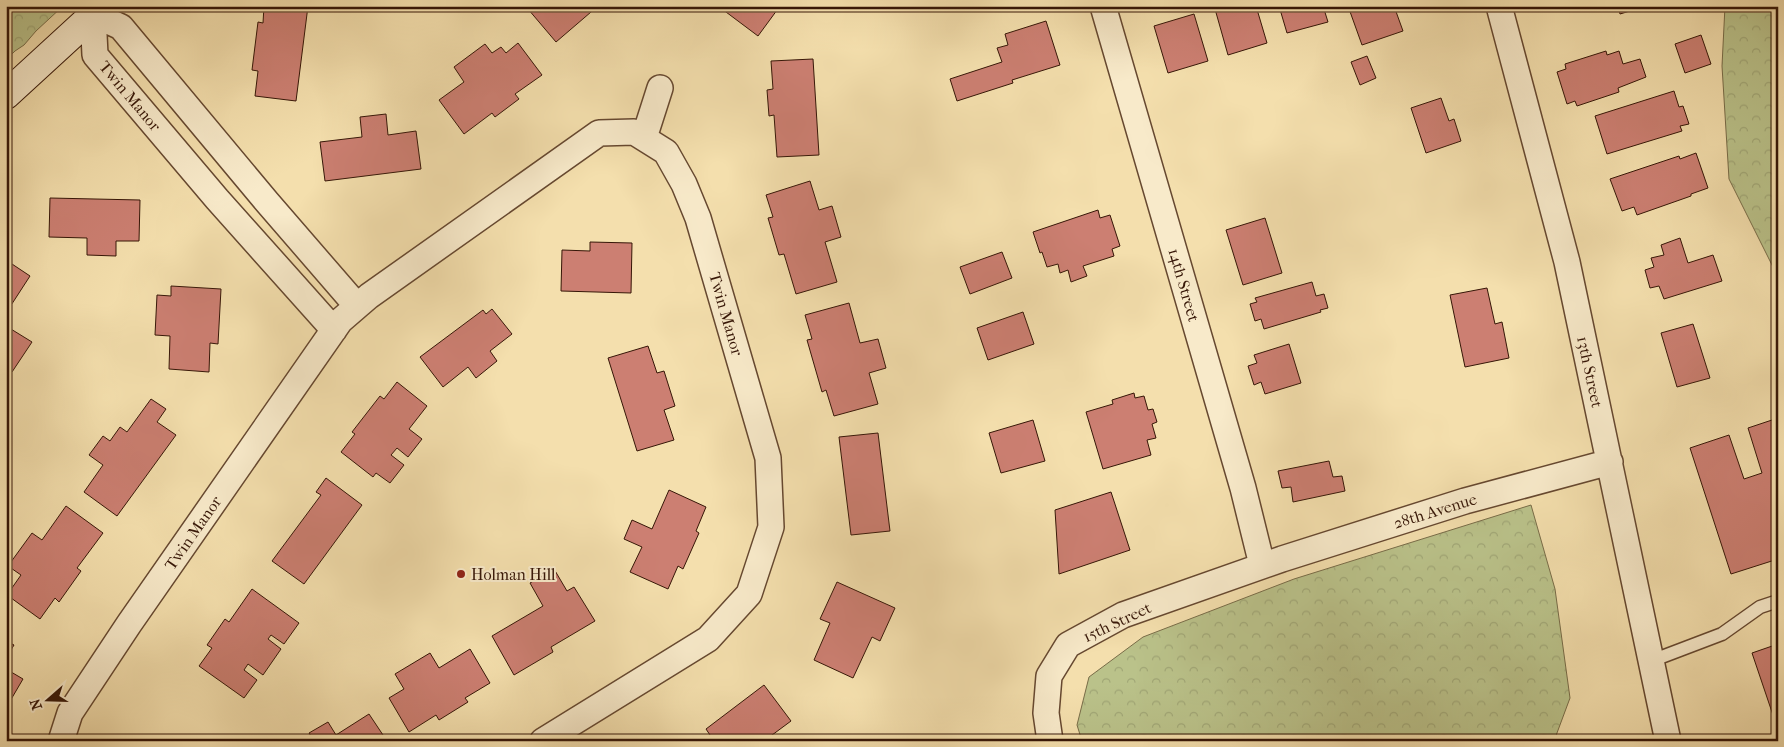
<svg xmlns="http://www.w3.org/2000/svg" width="1784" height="747" font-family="'IM FELL French Canon',serif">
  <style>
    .forest { fill: url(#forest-crowns); stroke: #786c48 }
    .building { fill: #cc7f72; stroke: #361607 }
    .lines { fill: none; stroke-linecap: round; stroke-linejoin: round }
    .lane-casing { stroke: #664830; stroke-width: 15 }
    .street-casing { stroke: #664830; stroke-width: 28 }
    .secondary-casing { stroke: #361607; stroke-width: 30 }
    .lane { stroke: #f8eaca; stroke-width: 12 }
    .street { stroke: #f8eaca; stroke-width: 25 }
    .secondary { stroke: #f8eaca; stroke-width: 28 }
    .poi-dot { fill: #8f2418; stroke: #f8eaca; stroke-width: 2 }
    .labels { text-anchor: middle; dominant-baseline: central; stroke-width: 4; stroke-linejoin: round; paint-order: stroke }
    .street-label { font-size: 16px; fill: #361607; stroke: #f8eaca }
    .poi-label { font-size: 16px; fill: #361607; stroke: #f8eaca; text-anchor: start }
  </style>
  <defs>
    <pattern id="forest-crowns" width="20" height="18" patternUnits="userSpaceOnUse" patternTransform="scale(1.25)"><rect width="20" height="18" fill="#bac28a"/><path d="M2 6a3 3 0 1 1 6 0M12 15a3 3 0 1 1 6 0" fill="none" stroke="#a0a676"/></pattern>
  </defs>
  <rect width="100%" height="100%" fill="#f4dfad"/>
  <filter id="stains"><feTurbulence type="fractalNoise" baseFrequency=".004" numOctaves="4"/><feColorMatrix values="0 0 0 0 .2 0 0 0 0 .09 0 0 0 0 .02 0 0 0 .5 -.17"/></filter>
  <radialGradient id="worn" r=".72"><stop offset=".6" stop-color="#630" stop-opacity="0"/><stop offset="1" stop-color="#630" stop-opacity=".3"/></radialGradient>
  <path class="forest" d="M 6,6 L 63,6 L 36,31 L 24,45 L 15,51 L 6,60 Z
    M 1725,6 L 1778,6 L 1778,277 L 1729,179 L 1722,66 Z
    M 1531,505 L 1555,589 L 1570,698 L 1554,741 L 1082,741 L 1077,725 L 1089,677 L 1143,637 L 1294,579 Z"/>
  <path class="building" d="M 264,6 L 308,6 L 296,101 L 255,96 L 258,71 L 252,70 L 258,22 L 263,23 Z
    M 532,6 L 598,6 L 556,42 L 528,9 Z
    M 718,6 L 780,6 L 758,36 Z
    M 1223,6 L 1256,6 L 1267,43 L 1228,55 L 1215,9 Z
    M 1279,6 L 1323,6 L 1328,22 L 1287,33 Z
    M 1348,6 L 1394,6 L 1403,31 L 1362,45 Z
    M 1618,6 L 1642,6 L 1643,7 L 1620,14 Z
    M 1194,14 L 1208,61 L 1168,73 L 1154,26 Z
    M 1046,21 L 1060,65 L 1012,80 L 1013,83 L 957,101 L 950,79 L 1002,62 L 997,48 L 1008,45 L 1005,34 Z
    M 1701,35 L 1711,64 L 1685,73 L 1675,44 Z
    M 518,43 L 542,75 L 515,94 L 519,99 L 495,117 L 492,113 L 464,134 L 439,100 L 464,82 L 454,67 L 485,44 L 492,53 L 501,47 L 506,53 Z
    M 1606,51 L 1607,55 L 1619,51 L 1623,64 L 1640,59 L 1646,77 L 1618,88 L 1619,92 L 1577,106 L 1575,101 L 1567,104 L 1557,72 L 1566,69 L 1565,64 Z
    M 1367,56 L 1376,78 L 1360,85 L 1351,62 Z
    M 813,59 L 819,155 L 777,157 L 774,115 L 769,116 L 767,90 L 773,89 L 771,61 Z
    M 1674,91 L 1679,107 L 1683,106 L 1689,124 L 1680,126 L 1682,131 L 1607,154 L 1595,116 Z
    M 1441,98 L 1449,121 L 1454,119 L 1461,141 L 1426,153 L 1411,108 Z
    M 386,114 L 388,135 L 416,131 L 421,169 L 325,181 L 320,142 L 362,137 L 360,117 Z
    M 1696,153 L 1708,188 L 1691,194 L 1691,196 L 1637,215 L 1634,207 L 1622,211 L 1610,179 L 1679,156 L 1680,159 Z
    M 810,181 L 819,210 L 832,206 L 841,237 L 825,242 L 837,282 L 796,294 L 784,254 L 779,255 L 768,218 L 773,217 L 766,195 Z
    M 50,198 L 140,200 L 139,241 L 116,241 L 116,256 L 87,255 L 87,238 L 49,237 Z
    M 1098,210 L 1100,218 L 1110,215 L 1120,246 L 1112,249 L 1114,256 L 1083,266 L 1087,276 L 1071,282 L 1068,270 L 1060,273 L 1058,264 L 1047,267 L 1042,252 L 1040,253 L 1033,232 Z
    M 1265,218 L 1282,273 L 1243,285 L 1226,230 Z
    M 1680,238 L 1688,263 L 1713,255 L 1722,281 L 1664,299 L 1659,286 L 1650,288 L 1645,270 L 1654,267 L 1651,258 L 1664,255 L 1661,245 Z
    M 590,242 L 632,243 L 631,293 L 561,291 L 562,250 L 590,251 Z
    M 1002,252 L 1012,278 L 970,294 L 960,267 Z
    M 6,260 L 30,276 L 6,313 Z
    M 1312,282 L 1316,296 L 1324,294 L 1328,308 L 1320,310 L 1321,312 L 1264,329 L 1261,319 L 1255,321 L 1250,304 L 1257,302 L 1255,298 Z
    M 171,286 L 221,289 L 218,344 L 210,343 L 209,372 L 169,369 L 170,336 L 155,335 L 157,295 L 171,296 Z
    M 1487,288 L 1495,324 L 1502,322 L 1509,358 L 1465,367 L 1450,295 Z
    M 849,303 L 860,343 L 878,339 L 886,368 L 869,373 L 878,404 L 834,416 L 826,390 L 822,392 L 807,340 L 812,339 L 805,315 Z
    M 492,309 L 512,334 L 490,351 L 497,361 L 476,378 L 468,367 L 443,387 L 420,357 L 483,310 L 486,314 Z
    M 1023,312 L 1034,344 L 988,360 L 977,328 Z
    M 1693,324 L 1710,378 L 1677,387 L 1661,333 Z
    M 6,326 L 32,342 L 12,372 L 6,368 Z
    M 1289,344 L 1301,383 L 1265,394 L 1261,382 L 1254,385 L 1248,366 L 1257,363 L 1254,355 Z
    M 648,346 L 657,373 L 664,371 L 675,406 L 664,410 L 674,440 L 637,451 L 608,358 Z
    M 397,382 L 427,406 L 409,429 L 422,439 L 408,457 L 397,448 L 391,455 L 404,465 L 390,483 L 376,473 L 373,477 L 341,452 L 355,434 L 352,432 L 380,396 L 384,399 Z
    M 1134,393 L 1135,398 L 1144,396 L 1148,410 L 1153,409 L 1157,422 L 1152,424 L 1156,438 L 1147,440 L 1151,455 L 1103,469 L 1086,412 L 1113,404 L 1112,400 Z
    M 151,399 L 166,409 L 157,422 L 176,435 L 117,516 L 84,492 L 103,465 L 89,455 L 103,436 L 110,441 L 120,427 L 127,432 Z
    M 1778,418 L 1778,559 L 1731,574 L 1690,448 L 1729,435 L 1744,479 L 1762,473 L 1748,428 Z
    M 1033,420 L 1045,461 L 1001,473 L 989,433 Z
    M 878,433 L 890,531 L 851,535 L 839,437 Z
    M 1329,461 L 1333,477 L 1342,476 L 1345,491 L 1293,502 L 1291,487 L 1282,488 L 1278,471 Z
    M 326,478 L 362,505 L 304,584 L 272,561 L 321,495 L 316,492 Z
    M 669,490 L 706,507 L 696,531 L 699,533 L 683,569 L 678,566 L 668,589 L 630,572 L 642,547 L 624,539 L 632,520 L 652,529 Z
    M 1111,492 L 1130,550 L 1059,574 L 1055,510 Z
    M 66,506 L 103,533 L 77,568 L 81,571 L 59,602 L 55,598 L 40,619 L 7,595 L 21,575 L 8,566 L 32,533 L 42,540 Z
    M 554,569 L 567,591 L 574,587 L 595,621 L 551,647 L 553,652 L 514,675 L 492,636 L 543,606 L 530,583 Z
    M 837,582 L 895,608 L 880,641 L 872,637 L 853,678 L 814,660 L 830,623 L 820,619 Z
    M 252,589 L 299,623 L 284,644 L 271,635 L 268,639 L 281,649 L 263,675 L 248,664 L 244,670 L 257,680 L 244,698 L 199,666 L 212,648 L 207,645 L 225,619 L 229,622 Z
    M 6,641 L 14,645 L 6,658 Z
    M 1778,644 L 1778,730 L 1752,653 Z
    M 470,649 L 490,683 L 465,698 L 468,702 L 439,720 L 436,715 L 409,732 L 389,698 L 404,689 L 395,674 L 430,653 L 439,668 Z
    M 6,669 L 23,679 L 6,708 Z
    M 764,685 L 791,721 L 764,741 L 714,741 L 706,729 Z
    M 369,714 L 387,741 L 314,741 L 309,733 L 328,722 L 336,735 Z"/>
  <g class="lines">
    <g class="lane-casing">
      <path id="lane" d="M 1651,661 L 1722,634 L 1760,607 L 1778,601"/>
    </g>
    <g class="street-casing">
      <path id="street" d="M 1103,6 L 1243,488 L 1262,565
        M 1499,6 L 1567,262 L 1668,741
        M 644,138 L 660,88
        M 334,330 L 217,199 L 95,55 L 93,14 L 121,27 L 267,202 L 357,306
        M 61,741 L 70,713 L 129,624 L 340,321 L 369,296 L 599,133 L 634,132 L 666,152 L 684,184 L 698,218 L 768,458 L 771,527 L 749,594 L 708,639 L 543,741
        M 1050,741 L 1046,713 L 1049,676 L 1068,645 L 1123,615 L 1282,559 L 1465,501 L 1610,462"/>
    </g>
    <g class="secondary-casing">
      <path id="secondary" d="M 6,95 L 103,6"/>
    </g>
    <use href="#lane" class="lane"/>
    <use href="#street" class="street"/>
    <use href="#secondary" class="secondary"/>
  </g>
  <circle class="poi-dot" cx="461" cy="574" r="5"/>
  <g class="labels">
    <g class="street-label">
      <text transform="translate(130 96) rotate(50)">Twin Manor</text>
      <text transform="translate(1184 285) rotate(74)">14th Street</text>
      <text transform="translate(726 314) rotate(74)">Twin Manor</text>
      <text transform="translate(1590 372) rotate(78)">13th Street</text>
      <text transform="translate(1435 511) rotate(-17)">28th Avenue</text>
      <text transform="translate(193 533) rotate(-55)">Twin Manor</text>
      <text transform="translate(1117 622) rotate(-25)">15th Street</text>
    </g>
    <g class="poi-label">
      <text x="471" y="574">Holman Hill</text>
    </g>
  </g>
  <rect width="1784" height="747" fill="none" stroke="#f4dfad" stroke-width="25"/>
  <rect x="8" y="8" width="1769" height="732" fill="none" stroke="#361607" stroke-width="2.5"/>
  <rect x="12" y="12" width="1759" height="722" fill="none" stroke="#361607"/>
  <g transform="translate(48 700) rotate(250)" stroke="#f8eaca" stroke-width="4" paint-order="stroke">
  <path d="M0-4L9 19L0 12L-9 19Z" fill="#361607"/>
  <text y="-8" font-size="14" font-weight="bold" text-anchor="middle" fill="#361607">N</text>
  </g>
  <rect width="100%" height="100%" filter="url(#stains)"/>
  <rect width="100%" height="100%" fill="url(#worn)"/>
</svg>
